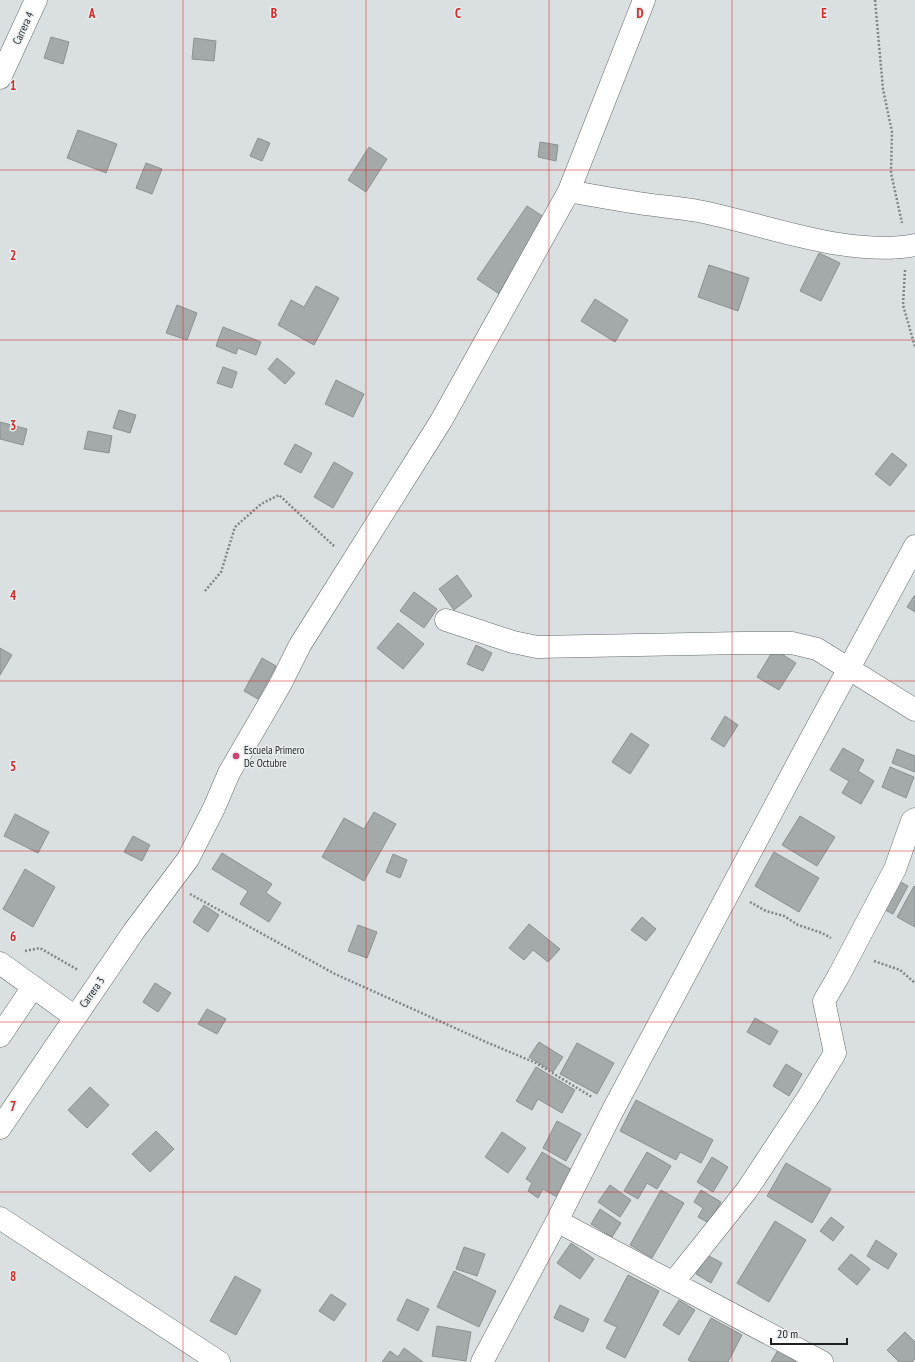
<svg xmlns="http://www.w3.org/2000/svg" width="915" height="1362" font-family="'PT Sans Narrow',sans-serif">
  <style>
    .building { fill: #a4a9aa; stroke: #8c9092 }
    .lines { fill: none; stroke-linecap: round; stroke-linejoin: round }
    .minor-casing { stroke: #64696a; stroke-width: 23 }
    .path { stroke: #808485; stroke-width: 2.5; stroke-dasharray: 2 2; stroke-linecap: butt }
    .minor { stroke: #fff; stroke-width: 22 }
    .grid { fill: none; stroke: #d62828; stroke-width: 1; stroke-opacity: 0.55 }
    .poi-dot { fill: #cd4071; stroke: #e8edef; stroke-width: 1.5 }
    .labels { text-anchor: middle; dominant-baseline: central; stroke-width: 3; stroke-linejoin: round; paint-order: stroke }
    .street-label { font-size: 11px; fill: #1f2122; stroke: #e8edef }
    .poi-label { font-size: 11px; fill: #1f2122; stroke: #e8edef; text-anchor: start }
    .grid-label { font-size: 13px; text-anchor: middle; font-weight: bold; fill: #d62828; stroke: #e8edef; stroke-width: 3; stroke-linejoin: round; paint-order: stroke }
  </style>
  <rect width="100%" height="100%" fill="#dae0e1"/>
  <path class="building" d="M 51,37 L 69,42 L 63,64 L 44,58 Z
    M 194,38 L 216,41 L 214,61 L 192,59 Z
    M 78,130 L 117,144 L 106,173 L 67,158 Z
    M 258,138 L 270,143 L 262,161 L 250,156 Z
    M 540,142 L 558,145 L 556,161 L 538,157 Z
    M 369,147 L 387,159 L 366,192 L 348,180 Z
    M 146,163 L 162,169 L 152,194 L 136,188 Z
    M 527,206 L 550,221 L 501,295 L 477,279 Z
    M 819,253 L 840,263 L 821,301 L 800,291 Z
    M 709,265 L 749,278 L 738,311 L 698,297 Z
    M 316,286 L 339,298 L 314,345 L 278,325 L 291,300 L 304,307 Z
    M 595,299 L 628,320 L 615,342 L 581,321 Z
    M 177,305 L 197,313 L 187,340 L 166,333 Z
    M 223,327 L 261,342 L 256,355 L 238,348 L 236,354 L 216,346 Z
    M 277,358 L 295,373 L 285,384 L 268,369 Z
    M 223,367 L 237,372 L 232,388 L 217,383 Z
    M 336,380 L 364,394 L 353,417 L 325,404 Z
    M 119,410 L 136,415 L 130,433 L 113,428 Z
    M 0,422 L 27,429 L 23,445 L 0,439 Z
    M 88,431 L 112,436 L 109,453 L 84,449 Z
    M 295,444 L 312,453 L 301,473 L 284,464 Z
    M 892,453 L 907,465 L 890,486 L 875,474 Z
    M 334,462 L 353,473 L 333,508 L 314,497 Z
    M 457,575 L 472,596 L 454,610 L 439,589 Z
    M 414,592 L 437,609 L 424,628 L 400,611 Z
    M 914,596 L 915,596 L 915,612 L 907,607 Z
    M 398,623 L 424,644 L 403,669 L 377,648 Z
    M 476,645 L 492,653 L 483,671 L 467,664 Z
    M 0,648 L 12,655 L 0,675 Z
    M 774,649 L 796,663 L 779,690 L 757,677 Z
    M 262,658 L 276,666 L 258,699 L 244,691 Z
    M 725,716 L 738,725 L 724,747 L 711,739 Z
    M 631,733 L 649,745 L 630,774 L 612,762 Z
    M 843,748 L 864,760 L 858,771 L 874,781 L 861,804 L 842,793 L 849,781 L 830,770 Z
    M 897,749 L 915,756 L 915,772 L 892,763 Z
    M 890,767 L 914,777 L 906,798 L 882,787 Z
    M 374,812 L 396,824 L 364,881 L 322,857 L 344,818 L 364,829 Z
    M 15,814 L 49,832 L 38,853 L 4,836 Z
    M 800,816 L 835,837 L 817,866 L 782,845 Z
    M 133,836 L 150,845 L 142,861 L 124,852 Z
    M 774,852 L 819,878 L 799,912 L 755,886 Z
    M 222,853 L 272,884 L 266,893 L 281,903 L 269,922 L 240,904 L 248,891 L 212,869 Z
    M 393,854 L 407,860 L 400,878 L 386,872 Z
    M 25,869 L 55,887 L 33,927 L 3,909 Z
    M 893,878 L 908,886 L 893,914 L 877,906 Z
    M 914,886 L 915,887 L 915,927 L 897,917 Z
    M 204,905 L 219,915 L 208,932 L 193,922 Z
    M 642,917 L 656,929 L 646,941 L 631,930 Z
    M 529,924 L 560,949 L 548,962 L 533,950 L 524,960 L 509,948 Z
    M 358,925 L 377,932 L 367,958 L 348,951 Z
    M 155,983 L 171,993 L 158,1012 L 143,1002 Z
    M 207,1009 L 226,1019 L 217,1034 L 198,1024 Z
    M 755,1018 L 778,1031 L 770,1045 L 747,1032 Z
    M 539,1042 L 563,1057 L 553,1072 L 529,1057 Z
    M 577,1043 L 614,1063 L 597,1094 L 560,1074 Z
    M 786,1064 L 802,1074 L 789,1096 L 773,1086 Z
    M 536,1067 L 575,1090 L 562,1113 L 538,1099 L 532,1110 L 516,1101 Z
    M 90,1087 L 109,1105 L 87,1128 L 68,1110 Z
    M 636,1100 L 713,1140 L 701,1163 L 680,1152 L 676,1160 L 620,1131 Z
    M 557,1121 L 581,1134 L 566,1161 L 543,1148 Z
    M 156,1131 L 174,1149 L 150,1172 L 132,1154 Z
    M 502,1132 L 526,1148 L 508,1173 L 485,1157 Z
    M 542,1152 L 572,1170 L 557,1197 L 543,1189 L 538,1198 L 528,1191 L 532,1183 L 526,1179 Z
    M 647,1152 L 671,1166 L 657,1189 L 647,1183 L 638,1199 L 624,1191 Z
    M 712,1157 L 728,1167 L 713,1192 L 697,1182 Z
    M 786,1163 L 831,1189 L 812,1223 L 767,1196 Z
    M 610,1185 L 631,1200 L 620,1217 L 598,1202 Z
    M 661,1190 L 684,1203 L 652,1258 L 630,1245 Z
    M 701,1190 L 721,1202 L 709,1223 L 698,1217 L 703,1208 L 694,1202 Z
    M 600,1209 L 621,1223 L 612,1237 L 591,1224 Z
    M 831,1217 L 844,1227 L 833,1241 L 820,1231 Z
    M 775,1221 L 806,1240 L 769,1302 L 737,1283 Z
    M 876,1240 L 897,1254 L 888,1269 L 867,1256 Z
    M 571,1243 L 594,1259 L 580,1279 L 557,1263 Z
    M 464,1247 L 485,1254 L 477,1276 L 456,1269 Z
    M 851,1254 L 870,1269 L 857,1285 L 838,1269 Z
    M 707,1255 L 722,1263 L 711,1283 L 696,1274 Z
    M 454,1271 L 496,1291 L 479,1327 L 437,1307 Z
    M 628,1275 L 659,1291 L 625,1358 L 606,1348 L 617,1327 L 604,1321 Z
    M 235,1276 L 261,1290 L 236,1335 L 210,1321 Z
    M 331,1294 L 346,1304 L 334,1321 L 319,1311 Z
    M 407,1299 L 429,1309 L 418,1331 L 397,1320 Z
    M 679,1300 L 695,1310 L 679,1335 L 663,1325 Z
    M 560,1305 L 589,1319 L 583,1332 L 554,1318 Z
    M 711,1318 L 742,1335 L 728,1362 L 692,1362 L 688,1360 Z
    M 437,1326 L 471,1332 L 466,1361 L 432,1356 Z
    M 905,1332 L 915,1342 L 915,1359 L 912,1362 L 899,1362 L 887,1350 Z
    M 404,1348 L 423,1362 L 382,1362 L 390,1351 L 398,1357 Z
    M 778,1350 L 796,1362 L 771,1362 Z"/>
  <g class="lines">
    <g class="minor-casing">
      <path id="minor" d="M 0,78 L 36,0
        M 569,191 C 590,195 611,199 632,202 C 654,206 676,207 698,211 C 765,224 848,258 915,245
        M 446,620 L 513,642 L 537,647 L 742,643 L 792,643 L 817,649 L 915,710
        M 0,963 L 75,1017
        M 0,1036 L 33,987
        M 0,1128 L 134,931 L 188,859 L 214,808 L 229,773 L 280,685 L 300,645 L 441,421 L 569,191 L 644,0
        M 0,1218 L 219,1362
        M 557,1221 L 822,1362
        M 673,1283 L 747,1190 L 809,1096 L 835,1053 L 824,1001 L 838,977 L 895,869 L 912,821 L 915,819
        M 482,1362 L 557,1221 L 613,1110 L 808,744 L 915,546"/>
    </g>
    <path class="path" d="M 875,0 L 883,89 L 892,132 L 891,173 L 902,223
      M 905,270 L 903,305 L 915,347
      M 205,591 L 221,572 L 235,527 L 261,504 L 279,495 L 334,546
      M 190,894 L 335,974 L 486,1042 L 536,1063 L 592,1097
      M 750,902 L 766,911 L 784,916 L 798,925 L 822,933 L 831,938
      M 25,951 L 40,948 L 78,970
      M 874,961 L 900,970 L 915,983"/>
    <use href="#minor" class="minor"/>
  </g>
  <path class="grid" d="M 183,0 L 183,1362M 366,0 L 366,1362M 549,0 L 549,1362M 732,0 L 732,1362M 0,170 L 915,170M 0,340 L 915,340M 0,511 L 915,511M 0,681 L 915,681M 0,851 L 915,851M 0,1022 L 915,1022M 0,1192 L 915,1192"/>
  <circle class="poi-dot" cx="236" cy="756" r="4"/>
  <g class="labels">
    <g class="street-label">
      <text transform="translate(23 28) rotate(-65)">Carrera 4</text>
      <text transform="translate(92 992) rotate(-55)">Carrera 3</text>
    </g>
    <g class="poi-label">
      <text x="244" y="750">Escuela Primero<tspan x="244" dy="13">De Octubre</tspan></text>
    </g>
  </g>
  <g class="grid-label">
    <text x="92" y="18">A</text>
    <text x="274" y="18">B</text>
    <text x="458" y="18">C</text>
    <text x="640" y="18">D</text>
    <text x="824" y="18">E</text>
    <text x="13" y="90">1</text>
    <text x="13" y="260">2</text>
    <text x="13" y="430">3</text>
    <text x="13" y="600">4</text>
    <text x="13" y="771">5</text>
    <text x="13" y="941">6</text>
    <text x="13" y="1111">7</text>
    <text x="13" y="1281">8</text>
  </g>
  <path d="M771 1338v6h76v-6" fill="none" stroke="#1f2122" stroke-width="2"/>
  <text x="777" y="1338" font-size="12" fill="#1f2122" stroke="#e8edef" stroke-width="3" paint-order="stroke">20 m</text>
</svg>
